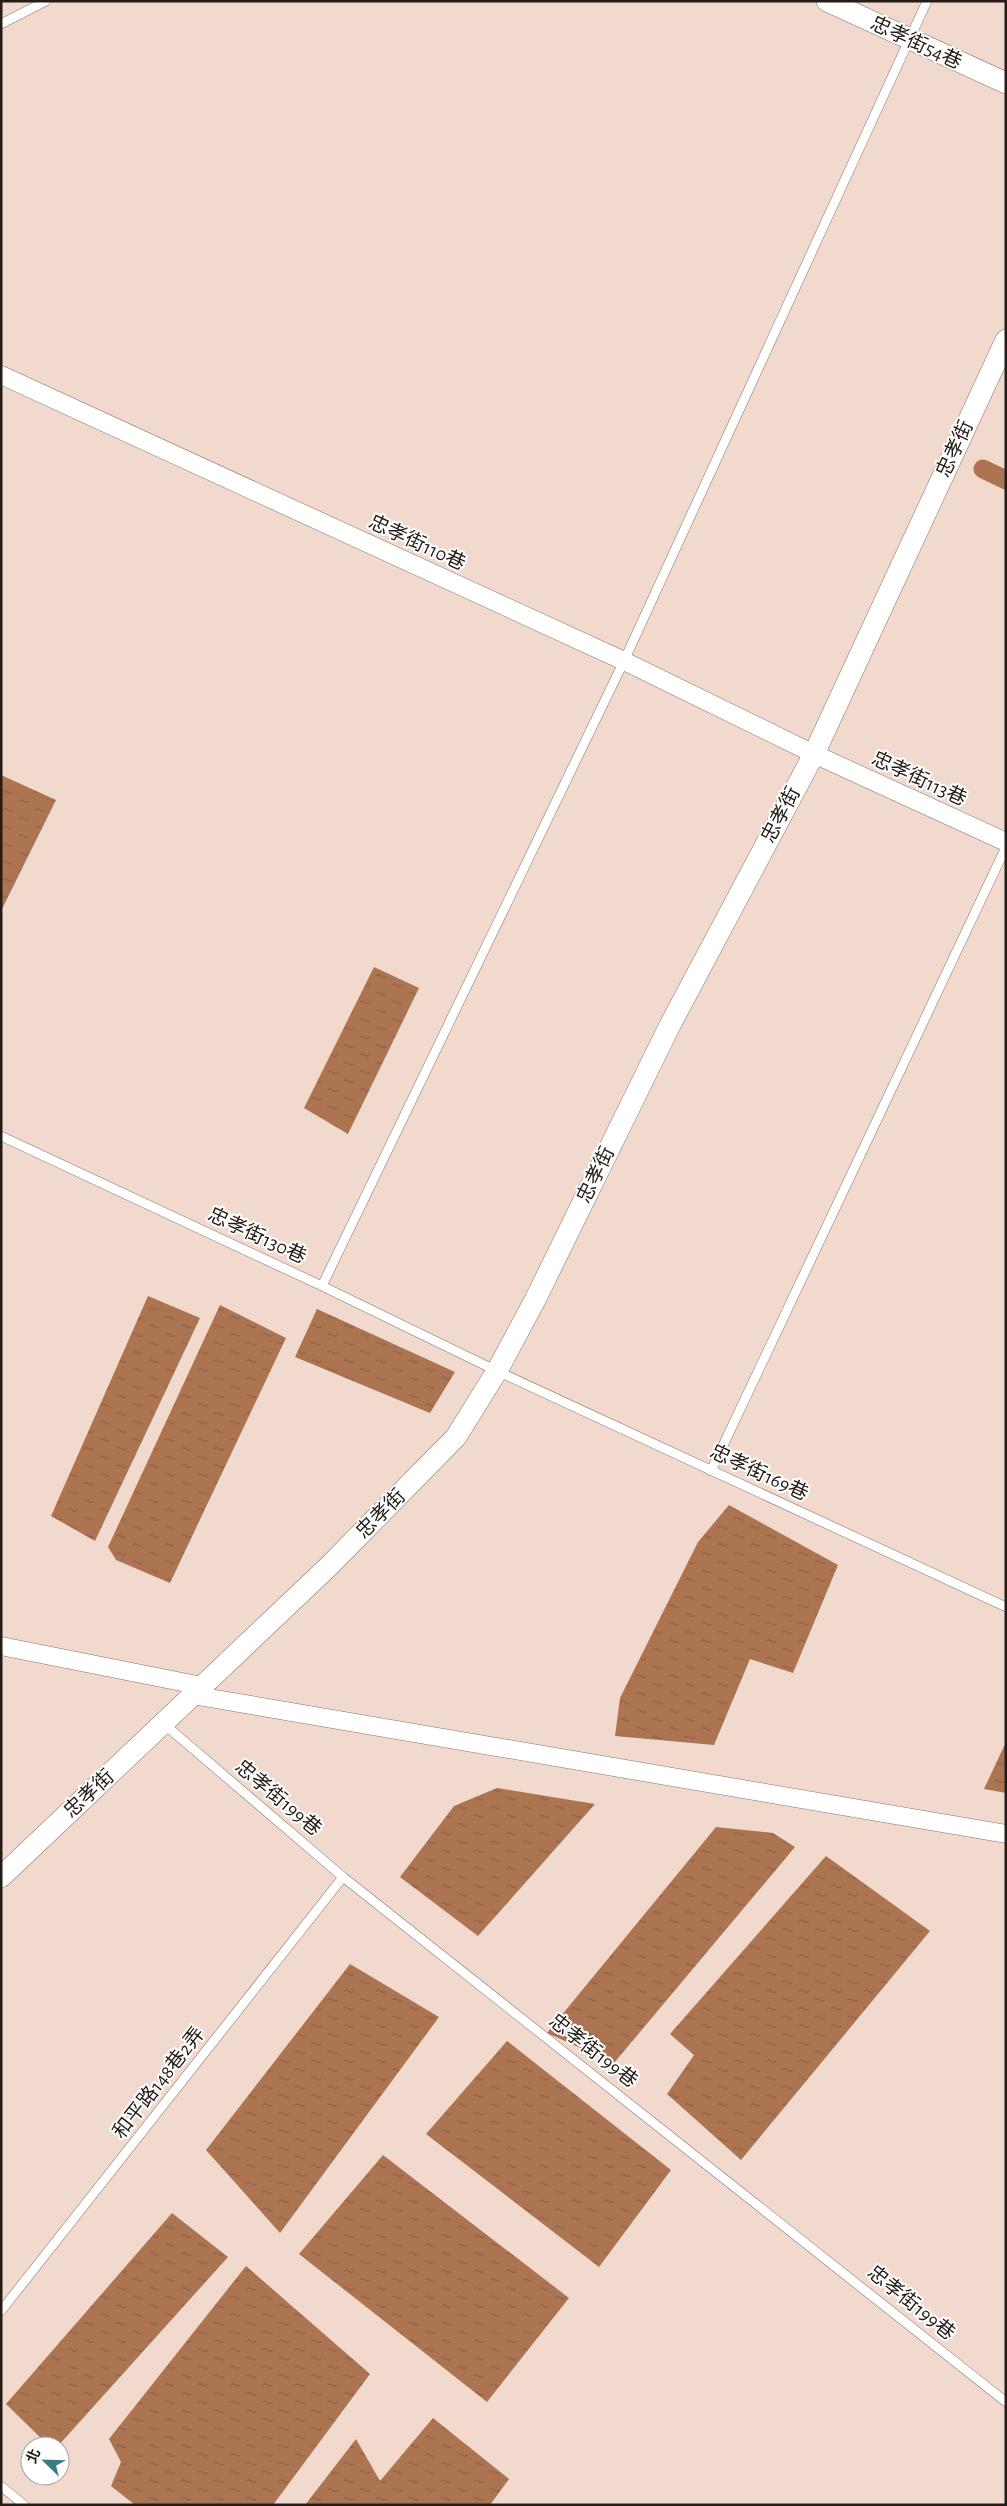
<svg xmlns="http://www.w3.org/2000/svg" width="1007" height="2506" font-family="'Alegreya Sans','Noto Sans TC',sans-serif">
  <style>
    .water { fill: url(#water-ripples) }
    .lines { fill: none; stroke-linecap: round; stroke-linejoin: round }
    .canal { stroke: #ad7452; stroke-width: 19 }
    .service-casing { stroke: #877367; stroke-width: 10 }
    .minor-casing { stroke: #877367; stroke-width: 19 }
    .tertiary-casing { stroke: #877367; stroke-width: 22 }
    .service { stroke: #fff; stroke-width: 9 }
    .minor { stroke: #fff; stroke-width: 18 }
    .tertiary { stroke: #fff; stroke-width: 21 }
    .labels { text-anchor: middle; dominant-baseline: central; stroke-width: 4; stroke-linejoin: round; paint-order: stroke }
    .street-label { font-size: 20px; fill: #241c17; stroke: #fff }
  </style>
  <defs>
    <pattern id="water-ripples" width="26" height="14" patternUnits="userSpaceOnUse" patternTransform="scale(1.25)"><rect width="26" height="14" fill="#ad7452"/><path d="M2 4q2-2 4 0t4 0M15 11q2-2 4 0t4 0" fill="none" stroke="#8d5e43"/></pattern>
  </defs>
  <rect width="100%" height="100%" fill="#f1dacd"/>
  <path class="water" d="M 1,775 L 56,800 L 1,911 Z
    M 374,967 L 419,988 L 348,1134 L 304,1108 Z
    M 148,1296 L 200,1318 L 95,1541 L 51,1516 Z
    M 220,1305 L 286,1338 L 170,1583 L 116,1560 L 108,1547 Z
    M 317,1309 L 455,1372 L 430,1413 L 295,1357 Z
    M 729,1505 L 838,1565 L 793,1673 L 750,1659 L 714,1745 L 615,1736 L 620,1698 L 698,1542 Z
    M 1006,1742 L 1006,1793 L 984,1789 Z
    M 497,1788 L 595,1804 L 478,1936 L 400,1877 L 454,1806 Z
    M 716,1827 L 773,1833 L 795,1847 L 614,2063 L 547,2033 Z
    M 826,1856 L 930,1931 L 741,2160 L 667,2094 L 694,2055 L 670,2034 Z
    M 350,1964 L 439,2017 L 280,2233 L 206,2150 Z
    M 507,2041 L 671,2170 L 599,2267 L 426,2134 Z
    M 383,2155 L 569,2298 L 487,2402 L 299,2254 Z
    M 172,2213 L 228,2257 L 58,2446 L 49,2446 L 6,2404 Z
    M 246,2266 L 370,2374 L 273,2505 L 135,2505 L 111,2486 L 121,2462 L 109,2439 Z
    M 433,2418 L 509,2479 L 490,2505 L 305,2505 L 356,2439 L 380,2481 Z"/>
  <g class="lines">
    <path class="canal" d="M 983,469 L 1006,480"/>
    <g class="service-casing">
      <path id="service" d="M 1,24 L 46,1
        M 1,1136 L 322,1286 L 497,1371 L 1006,1607
        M 322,1286 L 624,661 L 927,1
        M 711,1471 L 1006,847
        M 164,1724 L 343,1877 L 1006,2402
        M 1,2311 L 343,1877
        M 1,2486 L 24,2505"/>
    </g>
    <g class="minor-casing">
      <path id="minor" d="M 1,375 L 624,661 L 814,754 L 1006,842
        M 1,1646 L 202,1686
        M 192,1695 L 1006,1834"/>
    </g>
    <g class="tertiary-casing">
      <path id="tertiary" d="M 827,1 L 1006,83
        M 1,1877 L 328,1567 L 456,1437 L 497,1371 L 535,1300 L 670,1025 L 814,754 L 1006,340"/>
    </g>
    <use href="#service" class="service"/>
    <use href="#minor" class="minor"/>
    <use href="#tertiary" class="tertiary"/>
  </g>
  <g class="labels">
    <g class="street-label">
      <text transform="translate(916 43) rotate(25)">忠孝街54巷</text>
      <text transform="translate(955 449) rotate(-65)">忠孝街</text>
      <text transform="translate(417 543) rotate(25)">忠孝街110巷</text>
      <text transform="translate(919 779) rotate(25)">忠孝街113巷</text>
      <text transform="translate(781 815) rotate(-62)">忠孝街</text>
      <text transform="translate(596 1175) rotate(-64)">忠孝街</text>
      <text transform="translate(257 1236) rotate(25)">忠孝街130巷</text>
      <text transform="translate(759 1473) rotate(25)">忠孝街169巷</text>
      <text transform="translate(381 1514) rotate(-45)">忠孝街</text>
      <text transform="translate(89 1794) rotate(-43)">忠孝街</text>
      <text transform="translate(278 1798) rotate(40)">忠孝街199巷</text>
      <text transform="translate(593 2051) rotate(38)">忠孝街199巷</text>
      <text transform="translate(159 2083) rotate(-52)">和平路148巷2弄</text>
      <text transform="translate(911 2303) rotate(39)">忠孝街199巷</text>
    </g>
  </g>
  <rect width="1007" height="2506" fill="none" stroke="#241c17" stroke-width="5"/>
  <g transform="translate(45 2461) rotate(293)"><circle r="24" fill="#ffffff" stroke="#a7a4a2"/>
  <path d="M0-4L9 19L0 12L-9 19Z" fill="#377f84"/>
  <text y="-8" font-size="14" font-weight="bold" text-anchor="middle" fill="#241c17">北</text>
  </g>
</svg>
